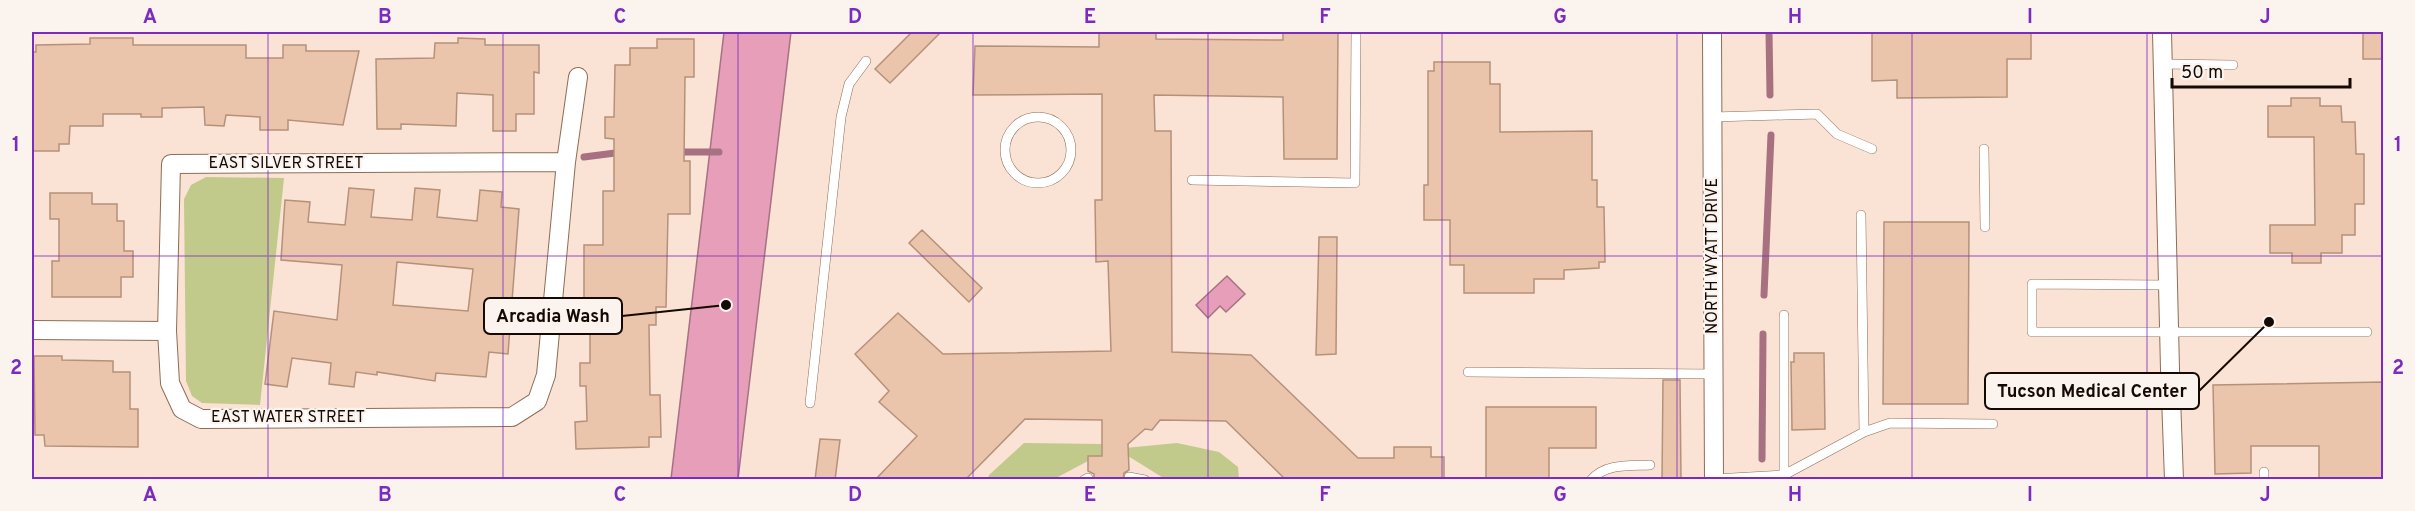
<svg xmlns="http://www.w3.org/2000/svg" width="2415" height="511" font-family="Overpass,sans-serif">
  <style>
    .green { fill: #c1ca8a }
    .water { fill: #e69eb9; stroke: #a77182; stroke-width: 1.5 }
    .lines { fill: none; stroke-linecap: round; stroke-linejoin: round }
    .stream { stroke: #a77182; stroke-width: 7 }
    .building { fill: #eac5ac; stroke: #b5917a; stroke-width: 1.5; fill-rule: evenodd }
    .lane-casing { stroke: #8e6d56; stroke-width: 10 }
    .street-casing { stroke: #8e6d56; stroke-width: 20 }
    .lane { stroke: #fff; stroke-width: 9 }
    .street { stroke: #fff; stroke-width: 18 }
    .grid { fill: none; stroke: #7b2cbf; stroke-width: 1.5; stroke-opacity: 0.55 }
    .labels { text-anchor: middle; dominant-baseline: central; stroke-width: 4.5; stroke-linejoin: round; paint-order: stroke }
    .street-label { font-size: 16px; fill: #150903; stroke: #fbf3ee }
    .leader { fill: none; stroke: #150903; stroke-width: 2 }
    .callout-dot { fill: #150903; stroke: #fbf3ee; stroke-width: 2 }
    .callout { fill: #fbf3ee; stroke: #150903; stroke-width: 2 }
    .callout-label { font-size: 18px; text-anchor: middle; font-weight: bold; fill: #150903 }
    .neatline { fill: none; stroke: #7b2cbf; stroke-width: 2 }
    .grid-label { font-size: 20px; text-anchor: middle; font-weight: bold; fill: #7b2cbf }
  </style>
  <rect width="100%" height="100%" fill="#fae3d4"/>
  <path class="green" d="M 206,177 L 284,178 L 260,405 L 202,403 L 192,396 L 186,381 L 184,199 L 191,185 Z
    M 1024,443 L 1102,444 L 1102,456 L 1088,456 L 1088,461 L 1054,479 L 988,479 L 989,475 Z
    M 1177,443 L 1219,452 L 1238,467 L 1239,479 L 1165,479 L 1128,456 L 1115,456 L 1125,448 Z"/>
  <path class="water" d="M 724,32 L 791,32 L 738,479 L 671,479 Z
    M 1227,276 L 1245,294 L 1226,312 L 1220,306 L 1208,318 L 1196,305 Z"/>
  <g class="lines">
    <path class="stream" d="M 1769,32 L 1770,95
      M 676,152 L 719,152
      M 584,157 L 623,152
      M 1764,295 L 1771,135
      M 1762,459 L 1763,334"/>
  </g>
  <path class="building" d="M 912,32 L 941,32 L 890,83 L 875,69 Z
    M 1099,32 L 1156,32 L 1156,39 L 1283,40 L 1283,32 L 1338,32 L 1337,159 L 1284,159 L 1283,97 L 1154,95 L 1155,131 L 1171,131 L 1172,352 L 1251,355 L 1358,458 L 1394,458 L 1394,447 L 1431,447 L 1431,457 L 1444,457 L 1444,480 L 1286,480 L 1226,421 L 1160,420 L 1152,430 L 1145,429 L 1128,444 L 1129,470 L 1124,473 L 1123,480 L 1094,480 L 1094,474 L 1088,471 L 1088,456 L 1102,456 L 1102,420 L 1025,419 L 965,480 L 875,480 L 917,436 L 879,402 L 889,391 L 855,354 L 898,313 L 943,354 L 1111,351 L 1108,261 L 1096,262 L 1095,200 L 1102,200 L 1102,94 L 973,95 L 975,46 L 1099,47 Z
    M 1872,32 L 2031,32 L 2031,59 L 2007,59 L 2007,97 L 1897,98 L 1897,80 L 1872,81 Z
    M 2363,32 L 2384,32 L 2384,59 L 2363,59 Z
    M 90,38 L 133,38 L 133,45 L 246,45 L 246,58 L 283,58 L 283,45 L 306,45 L 306,51 L 359,51 L 343,125 L 288,120 L 288,130 L 260,130 L 260,117 L 226,115 L 224,126 L 205,125 L 204,107 L 162,108 L 162,117 L 141,117 L 141,114 L 103,114 L 103,126 L 70,126 L 69,144 L 59,144 L 59,151 L 32,151 L 32,52 L 36,52 L 36,45 L 90,44 Z
    M 458,38 L 485,39 L 485,45 L 539,45 L 539,73 L 534,72 L 534,114 L 516,114 L 516,131 L 493,131 L 493,95 L 457,93 L 456,126 L 401,124 L 401,129 L 377,129 L 376,59 L 434,58 L 435,43 L 458,43 Z
    M 657,39 L 694,39 L 694,77 L 685,77 L 684,161 L 690,161 L 690,214 L 668,214 L 666,307 L 656,307 L 656,325 L 649,325 L 650,395 L 660,395 L 661,437 L 649,437 L 649,447 L 576,449 L 575,422 L 587,421 L 586,386 L 580,386 L 580,363 L 590,363 L 590,325 L 584,325 L 584,245 L 603,245 L 603,191 L 614,191 L 614,139 L 605,138 L 605,117 L 614,117 L 615,65 L 630,65 L 630,48 L 657,48 Z
    M 1434,62 L 1490,62 L 1490,84 L 1500,84 L 1500,132 L 1592,131 L 1592,180 L 1597,180 L 1597,207 L 1604,207 L 1605,262 L 1599,262 L 1599,268 L 1564,270 L 1564,279 L 1534,279 L 1534,293 L 1464,293 L 1464,265 L 1450,265 L 1450,220 L 1424,220 L 1424,185 L 1428,185 L 1428,71 L 1434,71 Z
    M 2291,98 L 2320,98 L 2320,106 L 2341,106 L 2342,122 L 2355,122 L 2356,154 L 2364,154 L 2364,204 L 2355,204 L 2355,235 L 2342,235 L 2342,253 L 2321,253 L 2321,263 L 2292,263 L 2292,253 L 2270,253 L 2270,225 L 2315,225 L 2314,137 L 2268,137 L 2268,106 L 2291,106 Z
    M 349,188 L 374,190 L 371,217 L 412,220 L 415,188 L 440,190 L 437,217 L 477,221 L 480,190 L 502,192 L 501,207 L 519,209 L 508,354 L 489,352 L 486,377 L 436,373 L 435,381 L 377,372 L 377,375 L 356,372 L 354,387 L 329,384 L 331,363 L 292,358 L 287,387 L 265,384 L 274,311 L 337,320 L 342,265 L 281,260 L 285,200 L 310,202 L 308,222 L 345,225 ZM 397,262 L 473,269 L 468,311 L 393,305 Z
    M 50,193 L 92,193 L 92,204 L 117,204 L 117,221 L 124,221 L 124,251 L 133,251 L 133,277 L 121,277 L 121,297 L 52,297 L 52,261 L 59,261 L 59,219 L 50,219 Z
    M 1884,222 L 1969,222 L 1968,404 L 1883,404 Z
    M 922,230 L 982,288 L 969,302 L 909,243 Z
    M 1319,237 L 1337,237 L 1336,354 L 1316,355 Z
    M 1794,353 L 1824,353 L 1825,429 L 1792,430 L 1791,362 L 1794,362 Z
    M 34,356 L 62,356 L 62,360 L 113,361 L 113,372 L 130,372 L 130,409 L 138,409 L 138,447 L 45,446 L 44,435 L 35,435 Z
    M 1663,380 L 1680,380 L 1681,480 L 1662,480 Z
    M 2384,382 L 2384,480 L 2319,480 L 2319,446 L 2251,446 L 2251,473 L 2215,474 L 2213,385 Z
    M 1486,407 L 1596,407 L 1596,448 L 1549,448 L 1549,480 L 1486,480 Z
    M 820,439 L 840,440 L 835,480 L 815,480 Z"/>
  <g class="lines">
    <g class="lane-casing">
      <path id="lane" d="M 2163,64 L 2233,65
        M 1713,117 L 1817,114 L 1837,134 L 1872,149
        M1005 150a33 33 0 1 1 66 0a33 33 0 1 1-66 0Z
        M 1984,149 L 1985,227
        M 1192,180 L 1355,183 L 1356,32
        M 1861,215 L 1864,432
        M 2168,285 L 2032,284 L 2032,332 L 2367,332
        M 1784,315 L 1784,475
        M 1468,372 L 1713,374
        M 810,403 L 841,117 L 849,84 L 866,61
        M 1129,477 L 1145,480
        M 1714,479 L 1784,475 L 1864,432 L 1890,423 L 1993,424
        M 1084,480 L 1088,478
        M 1591,480 C 1606,463 1630,466 1650,465
        M 2264,480 L 2264,472"/>
    </g>
    <g class="street-casing">
      <path id="street" d="M 1712,32 L 1714,480
        M 2162,32 L 2170,369 L 2174,480
        M 566,162 L 171,164 L 167,331 L 170,383 L 182,409 L 201,419 L 512,417 L 537,401 L 546,375 L 566,162 L 578,77
        M 32,330 L 167,331"/>
    </g>
    <use href="#lane" class="lane"/>
    <use href="#street" class="street"/>
  </g>
  <path class="grid" d="M 268,32 L 268,480M 503,32 L 503,480M 738,32 L 738,480M 973,32 L 973,480M 1208,32 L 1208,480M 1442,32 L 1442,480M 1677,32 L 1677,480M 1912,32 L 1912,480M 2147,32 L 2147,480M 32,256 L 2384,256"/>
  <g class="labels">
    <g class="street-label">
      <text x="286" y="164">EAST SILVER STREET</text>
      <text transform="translate(1713 256) rotate(-90)">NORTH WYATT DRIVE</text>
      <text x="288" y="418">EAST WATER STREET</text>
    </g>
  </g>
  <path class="leader" d="M726 305L622 316M2269 322L2199 391"/>
  <g class="callout-dot">
    <circle cx="726" cy="305" r="6"/>
    <circle cx="2269" cy="322" r="6"/>
  </g>
  <g class="callout">
    <rect x="484" y="298" width="138" height="36" rx="6"/>
    <rect x="1985" y="373" width="214" height="36" rx="6"/>
  </g>
  <g class="callout-label">
    <text x="553" y="322">Arcadia Wash</text>
    <text x="2092" y="397">Tucson Medical Center</text>
  </g>
  <rect width="2415" height="511" fill="none" stroke="#fbf3ee" stroke-width="66"/>
  <path d="M2172 78v9h178v-9" fill="none" stroke="#150903" stroke-width="3"/>
  <text x="2181" y="78" font-size="18" fill="#150903" stroke="#fbf3ee" stroke-width="4.5" paint-order="stroke">50 m</text>
  <rect x="33" y="33" width="2349" height="445" class="neatline"/>
  <g class="grid-label">
    <text x="150" y="23">A</text>
    <text x="385" y="23">B</text>
    <text x="620" y="23">C</text>
    <text x="855" y="23">D</text>
    <text x="1090" y="23">E</text>
    <text x="1325" y="23">F</text>
    <text x="1560" y="23">G</text>
    <text x="1795" y="23">H</text>
    <text x="2030" y="23">I</text>
    <text x="2265" y="23">J</text>
    <text x="16" y="151">1</text>
    <text x="2398" y="151">1</text>
    <text x="16" y="374">2</text>
    <text x="2398" y="374">2</text>
    <text x="150" y="501">A</text>
    <text x="385" y="501">B</text>
    <text x="620" y="501">C</text>
    <text x="855" y="501">D</text>
    <text x="1090" y="501">E</text>
    <text x="1325" y="501">F</text>
    <text x="1560" y="501">G</text>
    <text x="1795" y="501">H</text>
    <text x="2030" y="501">I</text>
    <text x="2265" y="501">J</text>
  </g>
</svg>
